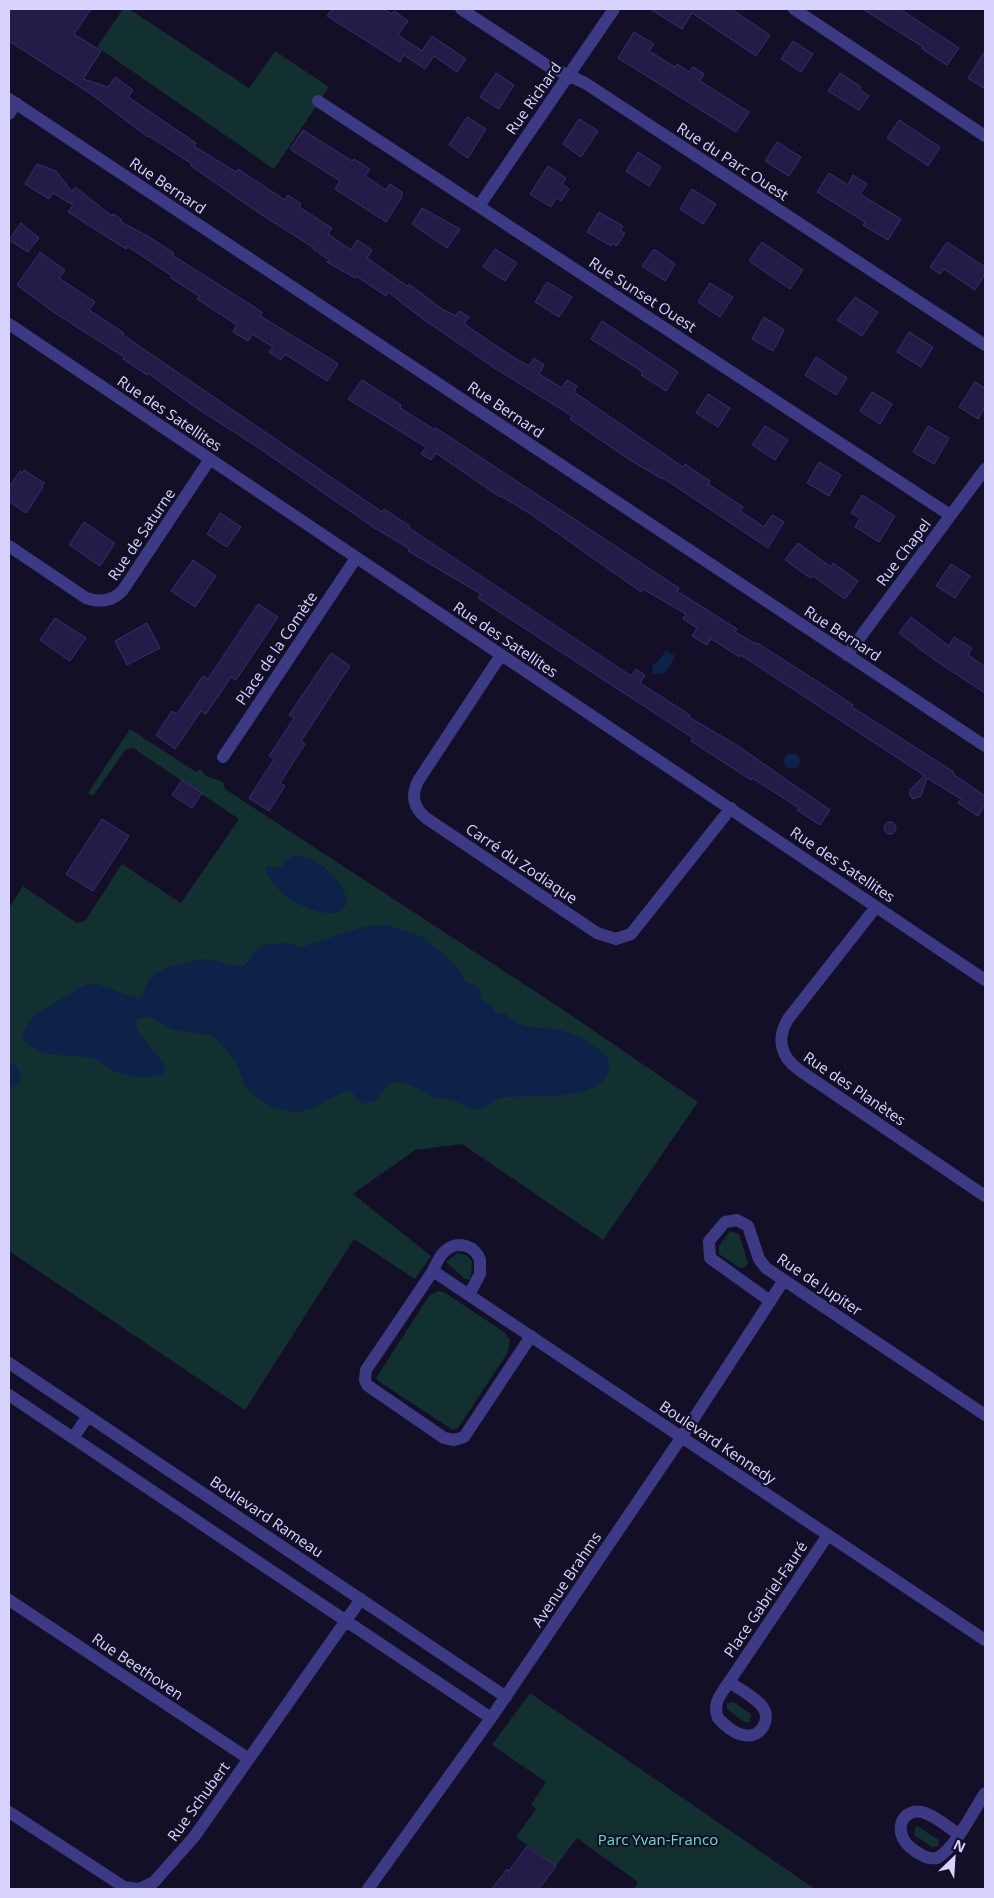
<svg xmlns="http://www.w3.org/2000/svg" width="994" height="1898" font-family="'Open Sans',sans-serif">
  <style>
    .green { fill: #12302f }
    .water { fill: #0c2248 }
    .building { fill: #241b47; stroke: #3b2d73 }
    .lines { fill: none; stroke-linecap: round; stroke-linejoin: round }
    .minor { stroke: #3d3a85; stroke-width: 12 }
    .labels { text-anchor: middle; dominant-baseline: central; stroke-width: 4.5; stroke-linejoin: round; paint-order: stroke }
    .street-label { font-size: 15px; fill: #d9d4ff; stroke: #130f26 }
    .park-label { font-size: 15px; fill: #5fe0c0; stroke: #130f26 }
  </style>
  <rect width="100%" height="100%" fill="#130f26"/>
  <path class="green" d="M 123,9 L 129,9 L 249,88 L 275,51 L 329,87 L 274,169 L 97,47 Z
    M 130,729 L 196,772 L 200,769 L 206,776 L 223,782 L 225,789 L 562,1009 L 698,1102 L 603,1240 L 462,1144 L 415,1150 L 353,1194 L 431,1256 L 415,1279 L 354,1239 L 245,1410 L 9,1251 L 9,908 L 23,886 L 77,923 L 85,921 L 122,864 L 181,903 L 239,819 L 133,748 L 126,749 L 93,796 L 88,793 Z
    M 730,1231 L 739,1234 L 748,1263 L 744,1268 L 740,1268 L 719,1254 L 719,1246 Z
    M 457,1253 L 467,1255 L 472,1261 L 471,1278 L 469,1280 L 465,1279 L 446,1262 Z
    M 438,1291 L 444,1292 L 504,1332 L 510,1340 L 508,1352 L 458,1428 L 453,1430 L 381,1383 L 376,1378 L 429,1296 Z
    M 530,1693 L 815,1889 L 634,1889 L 638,1882 L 577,1838 L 556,1866 L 516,1837 L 536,1809 L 531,1805 L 546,1782 L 492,1745 Z
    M 733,1702 L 751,1714 L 750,1722 L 744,1722 L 727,1709 L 727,1703 Z
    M 917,1826 L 939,1840 L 938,1846 L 932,1847 L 914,1835 L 915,1828 Z"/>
  <path class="water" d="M 666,651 L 674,655 L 674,659 L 665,673 L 653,675 L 652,665 L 657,662 Z
    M784 761a8 8 0 1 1 16 0a8 8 0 1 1-16 0Z
    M 295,855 C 301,856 308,857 313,860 C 324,865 351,891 346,904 C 337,926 299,904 285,896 C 278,891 272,879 266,872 L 267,866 L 282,868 L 285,861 Z
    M 386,925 L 421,936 L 458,967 L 465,982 L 478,986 L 482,993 L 480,999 L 492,1006 L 496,1014 L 505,1013 C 519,1029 535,1027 554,1029 C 571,1031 596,1044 607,1057 C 610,1062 609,1067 608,1072 C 599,1102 531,1095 506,1097 C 493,1098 487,1111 472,1109 C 464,1107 458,1101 451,1100 C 446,1098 441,1100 436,1098 C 420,1091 408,1081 390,1082 L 377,1100 L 364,1104 L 356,1099 L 352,1091 C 336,1092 320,1108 303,1111 C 282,1115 258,1103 246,1086 C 241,1078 240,1068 235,1061 C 229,1052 220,1044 212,1035 L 173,1030 L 150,1017 L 139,1018 L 135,1023 L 139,1034 L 165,1065 L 163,1074 C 146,1080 127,1078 111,1069 C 104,1066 98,1060 91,1058 C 64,1052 45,1062 23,1039 L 23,1032 L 34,1015 L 85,985 L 98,984 L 138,999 L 143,996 C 147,970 167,967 188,963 C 193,962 198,959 203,959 C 220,959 228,968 245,965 L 256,949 L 265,945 L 286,943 L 302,947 L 366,926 Z
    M 9,1064 L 15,1065 L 21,1076 L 19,1085 L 9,1088 Z"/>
  <path class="building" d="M 9,9 L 91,9 L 74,34 L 101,51 L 83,79 L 108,87 L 115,77 L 133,90 L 128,97 L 196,143 L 194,146 L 236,172 L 238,169 L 285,200 L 288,195 L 301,204 L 299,207 L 332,228 L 328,234 L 351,250 L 357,240 L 372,250 L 367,258 L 407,286 L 409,284 L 442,309 L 456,316 L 459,311 L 469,317 L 464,324 L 513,357 L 529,366 L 534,358 L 544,365 L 539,374 L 562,388 L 567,380 L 577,386 L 574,392 L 683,467 L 685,464 L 710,481 L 708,484 L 743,507 L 740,511 L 764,527 L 772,515 L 784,522 L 768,548 L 663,478 L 662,479 L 630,460 L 570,419 L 572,416 L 493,367 L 423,319 L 388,292 L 386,296 L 356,276 L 355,278 L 327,262 L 329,260 L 313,249 L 314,248 L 262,215 L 191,166 L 192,164 L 149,136 L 148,137 L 91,94 L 9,41 Z
    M 332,9 L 383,9 L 392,14 L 394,11 L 408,21 L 398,35 L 422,51 L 432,36 L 466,59 L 457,72 L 434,56 L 425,69 L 404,55 L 400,62 L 327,16 Z
    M 650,9 L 731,9 L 770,35 L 756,56 L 692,13 L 682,29 Z
    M 863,9 L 900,9 L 959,48 L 947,65 L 922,49 L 923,47 Z
    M 634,32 L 654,44 L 649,51 L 675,67 L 677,64 L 689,72 L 693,67 L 704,74 L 700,81 L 749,112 L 736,132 L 618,58 Z
    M 793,41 L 813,54 L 801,72 L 781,59 Z
    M 985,51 L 985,89 L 968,78 Z
    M 496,73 L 514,85 L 499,109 L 480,97 Z
    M 840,73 L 861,87 L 860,90 L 869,96 L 859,110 L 828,91 Z
    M 467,117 L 486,129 L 468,158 L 449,145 Z
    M 579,119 L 598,131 L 581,157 L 563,144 Z
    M 899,120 L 940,147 L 928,166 L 887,138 Z
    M 303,130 L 352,161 L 354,159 L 370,169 L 365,176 L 386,190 L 390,184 L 402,192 L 402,197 L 386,222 L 335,189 L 340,181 L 290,149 Z
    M 777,142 L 801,157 L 789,176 L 765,161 Z
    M 638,152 L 661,167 L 649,186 L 626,171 Z
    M 37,164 L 56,171 L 72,192 L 75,187 L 112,216 L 113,214 L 121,219 L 121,222 L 149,237 L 174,253 L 172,255 L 262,312 L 260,316 L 329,358 L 338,364 L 327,381 L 285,354 L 281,360 L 269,352 L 273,347 L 252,334 L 248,341 L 233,332 L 237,325 L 197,299 L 199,296 L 171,278 L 172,276 L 127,246 L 126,249 L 68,212 L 73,205 L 53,193 L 49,199 L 25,184 Z
    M 548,166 L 566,178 L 562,184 L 569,189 L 561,201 L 556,198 L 551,207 L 530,194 Z
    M 829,173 L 848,185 L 853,175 L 867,184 L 860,194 L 901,219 L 888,240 L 863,225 L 865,222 L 817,192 Z
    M 692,189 L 716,204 L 703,224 L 680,209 Z
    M 422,208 L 460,229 L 447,248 L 412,224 Z
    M 599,212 L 623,226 L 620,231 L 625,233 L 617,246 L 612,243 L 611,246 L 587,232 Z
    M 21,223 L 39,238 L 28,252 L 9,240 Z
    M 762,242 L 803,270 L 790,289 L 749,261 Z
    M 947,242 L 985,267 L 985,274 L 975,290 L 944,269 L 940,274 L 930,267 Z
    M 495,249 L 517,263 L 505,281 L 483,267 Z
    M 654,249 L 675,264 L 665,281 L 642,266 Z
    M 40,252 L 65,270 L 59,278 L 95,302 L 89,310 L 124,333 L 123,335 L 382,512 L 384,509 L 410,526 L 409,528 L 631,676 L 636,669 L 645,675 L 640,683 L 690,715 L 689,717 L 738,746 L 830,810 L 820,825 L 797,810 L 799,808 L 752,778 L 751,780 L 691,741 L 693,738 L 478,598 L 481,594 L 408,551 L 410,549 L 373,527 L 256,446 L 195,407 L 148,373 L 147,375 L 123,359 L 124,357 L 52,311 L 17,285 Z
    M 547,282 L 572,297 L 559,317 L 535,302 Z
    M 710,283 L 733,297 L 720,317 L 698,302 Z
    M 855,297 L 878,312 L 862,336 L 837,320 Z
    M 764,317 L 784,330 L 773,351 L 752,339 Z
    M 602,321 L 678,372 L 666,391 L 641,375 L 643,372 L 591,339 Z
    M 909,332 L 933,347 L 921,367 L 897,352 Z
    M 816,357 L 847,378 L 836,395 L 805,375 Z
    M 362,380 L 401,405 L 400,408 L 435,430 L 436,428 L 679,588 L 677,591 L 737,629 L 735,632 L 756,644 L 757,643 L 820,683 L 853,705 L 852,707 L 954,772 L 953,774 L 985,796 L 985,805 L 978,816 L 958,803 L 961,799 L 927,778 L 921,796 L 913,799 L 910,796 L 910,790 L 924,776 L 919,772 L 741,655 L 740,657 L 711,639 L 707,645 L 692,636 L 697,628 L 683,619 L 686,614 L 643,589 L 641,592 L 532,515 L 501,496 L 500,497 L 436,453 L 431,460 L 421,454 L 426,447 L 348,399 Z
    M 975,382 L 985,388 L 985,407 L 978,419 L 959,407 Z
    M 872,392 L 892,404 L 880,424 L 860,411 Z
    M 708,394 L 730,408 L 718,427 L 696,413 Z
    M 765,426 L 788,440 L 775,460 L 752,445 Z
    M 928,426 L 949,438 L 934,464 L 913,452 Z
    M 819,462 L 841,475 L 829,496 L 807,483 Z
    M 24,470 L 44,483 L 42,486 L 43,487 L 26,513 L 9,501 L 9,487 L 20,471 L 22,473 Z
    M 862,495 L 895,516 L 879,542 L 855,527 L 860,518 L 851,513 Z
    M 220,513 L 241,527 L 227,547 L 207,534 Z
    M 84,522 L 115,543 L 100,566 L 69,545 Z
    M 798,543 L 831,567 L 833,563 L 858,581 L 845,599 L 813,576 L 810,578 L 785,560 Z
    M 193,560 L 216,576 L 195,607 L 171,591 Z
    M 951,564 L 970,576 L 955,598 L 936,586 Z
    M 258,604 L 278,617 L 236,680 L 231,677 L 206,714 L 201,711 L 175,749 L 156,735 L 172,711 L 177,714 L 203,676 L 208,679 Z
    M 911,617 L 949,646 L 954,637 L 972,648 L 968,655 L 985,667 L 985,693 L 933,659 L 899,633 Z
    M 55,618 L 86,638 L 70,661 L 40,640 Z
    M 147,623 L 160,648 L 127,665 L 115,641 Z
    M 331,653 L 350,666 L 301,741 L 305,744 L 280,783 L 285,786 L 269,811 L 249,798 L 274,759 L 269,756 L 294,718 L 289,715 Z
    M 182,780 L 202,793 L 192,808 L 172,795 Z
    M 102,819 L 129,836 L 93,891 L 66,874 Z
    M884 828a6 6 0 1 1 12 0a6 6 0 1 1-12 0Z
    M 527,1846 L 556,1866 L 539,1889 L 492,1889 L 507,1869 L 509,1871 Z"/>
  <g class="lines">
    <path class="minor" d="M 461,9 L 548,66 L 585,83 L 985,345
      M 794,9 L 985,136
      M 9,99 L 985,746
      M 318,101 L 950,515
      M 9,114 L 16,103
      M 479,206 L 614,9
      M 9,324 L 985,980
      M 9,546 L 86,598 C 100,603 113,601 123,590 L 210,459
      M 501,655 L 418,781 C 411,796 413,807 426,818 L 597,933 L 616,939 L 631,934 L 731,808
      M 847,655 L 985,469
      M 223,757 L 356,558
      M 876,907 L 788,1019 C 776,1039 781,1057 799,1070 L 985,1196
      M 433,1271 L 985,1640
      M 469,1295 L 480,1274 L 480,1260 C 475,1245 457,1240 445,1251 C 439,1256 436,1264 433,1271 L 366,1370 L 365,1380 L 367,1385 L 444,1438 L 454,1440 L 464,1437 L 531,1336
      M 770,1301 L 710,1258 L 709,1241 L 725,1222 L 737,1220 L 748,1226 L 759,1259 L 766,1268 L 985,1415
      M 9,1363 L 506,1697
      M 9,1395 L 491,1718
      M 73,1438 L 88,1416
      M 9,1600 L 249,1759
      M 729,1682 C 740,1689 753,1696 761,1705 C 773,1718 761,1739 744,1735 C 735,1734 724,1725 718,1718 C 712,1703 721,1694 729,1682 L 828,1535
      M 9,1812 L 124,1887 L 139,1889 L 154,1882 L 194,1837 L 361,1599
      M 958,1834 C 948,1827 937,1817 925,1813 C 902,1805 889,1834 915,1851 C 923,1856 927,1859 937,1858 C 954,1850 974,1810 985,1793
      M 368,1889 L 491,1718 L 681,1438 L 784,1280"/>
  </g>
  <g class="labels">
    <g class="street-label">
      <text transform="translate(533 98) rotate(-55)">Rue Richard</text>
      <text transform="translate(733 161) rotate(33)">Rue du Parc Ouest</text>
      <text transform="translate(168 185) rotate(34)">Rue Bernard</text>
      <text transform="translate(643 294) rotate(33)">Rue Sunset Ouest</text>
      <text transform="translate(506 409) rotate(34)">Rue Bernard</text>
      <text transform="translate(170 413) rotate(34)">Rue des Satellites</text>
      <text transform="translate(141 534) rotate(-56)">Rue de Saturne</text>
      <text transform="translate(903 552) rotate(-53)">Rue Chapel</text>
      <text transform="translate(843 633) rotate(33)">Rue Bernard</text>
      <text transform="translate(506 639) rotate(34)">Rue des Satellites</text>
      <text transform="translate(276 648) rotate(-56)">Place de la Comète</text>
      <text transform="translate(522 863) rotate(34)">Carré du Zodiaque</text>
      <text transform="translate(843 864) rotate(34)">Rue des Satellites</text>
      <text transform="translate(855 1088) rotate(34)">Rue des Planètes</text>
      <text transform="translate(820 1284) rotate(34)">Rue de Jupiter</text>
      <text transform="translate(718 1442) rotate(34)">Boulevard Kennedy</text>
      <text transform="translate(267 1516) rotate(34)">Boulevard Rameau</text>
      <text transform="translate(566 1579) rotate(-56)">Avenue Brahms</text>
      <text transform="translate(765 1599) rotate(-56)">Place Gabriel-Fauré</text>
      <text transform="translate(138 1666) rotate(34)">Rue Beethoven</text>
      <text transform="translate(198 1801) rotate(-54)">Rue Schubert</text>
    </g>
    <g class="park-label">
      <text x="658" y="1839">Parc Yvan-Franco</text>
    </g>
  </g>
  <rect width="994" height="1898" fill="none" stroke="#d9d4ff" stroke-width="20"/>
  <g transform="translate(954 1858) rotate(25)" stroke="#130f26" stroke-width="4" paint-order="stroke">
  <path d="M0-4L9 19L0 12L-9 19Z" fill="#d9d4ff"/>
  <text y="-8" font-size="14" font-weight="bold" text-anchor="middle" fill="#d9d4ff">N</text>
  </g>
</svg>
